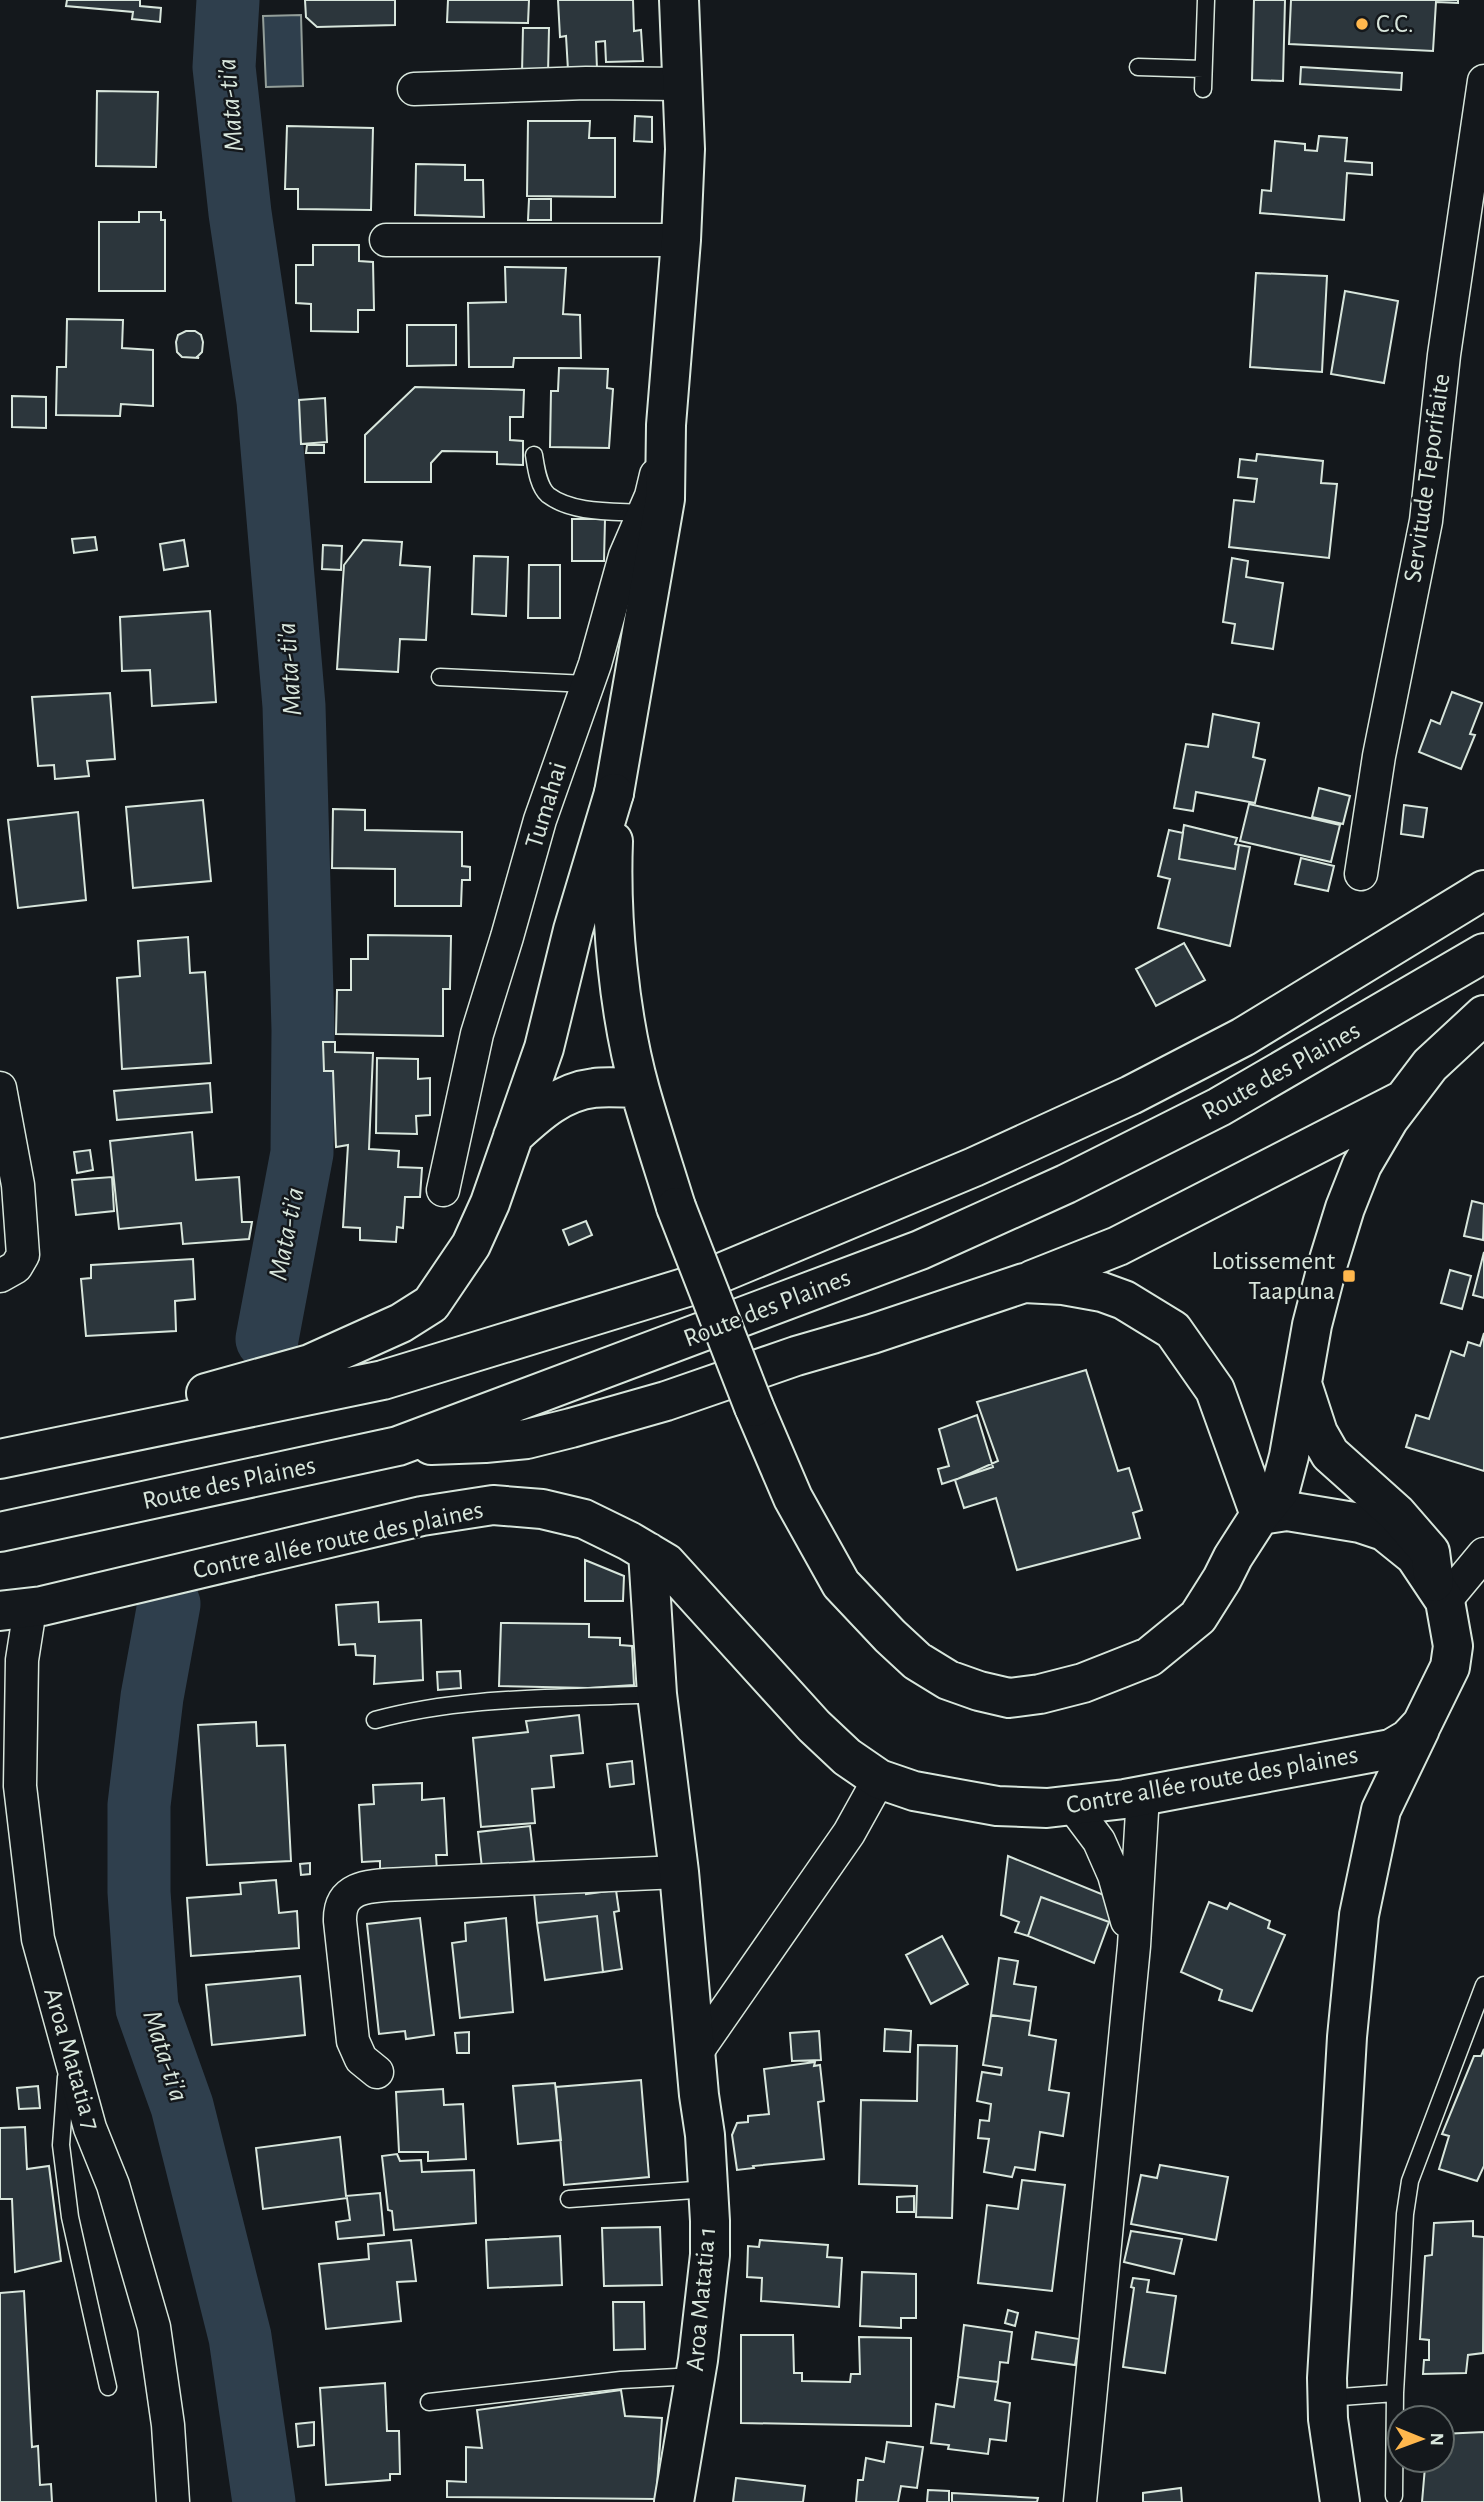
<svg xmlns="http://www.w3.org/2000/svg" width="1484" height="2502" font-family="'Alegreya Sans',sans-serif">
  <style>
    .water { fill: #2f3f4d; stroke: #939e99; stroke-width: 2 }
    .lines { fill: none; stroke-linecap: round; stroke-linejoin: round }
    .river { stroke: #2f3f4d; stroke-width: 63 }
    .building { fill: #2c363c; stroke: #d8e6dc; stroke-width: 2 }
    .service-casing { stroke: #d8e6dc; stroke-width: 19 }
    .minor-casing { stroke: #d8e6dc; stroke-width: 35 }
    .secondary-casing { stroke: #d8e6dc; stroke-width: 42 }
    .primary-casing { stroke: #d8e6dc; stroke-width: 42 }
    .trunk-casing { stroke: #d8e6dc; stroke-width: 42 }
    .service { stroke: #14181c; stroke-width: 16 }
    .minor { stroke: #14181c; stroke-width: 32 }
    .secondary { stroke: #14181c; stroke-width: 38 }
    .primary { stroke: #14181c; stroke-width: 38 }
    .trunk { stroke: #14181c; stroke-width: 38 }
    .trunk-bridge-casing { stroke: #d8e6dc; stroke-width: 42; stroke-linecap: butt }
    .trunk-bridge { stroke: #14181c; stroke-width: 38 }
    .poi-dot { fill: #ffb74d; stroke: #14181c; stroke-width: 2.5 }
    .labels { text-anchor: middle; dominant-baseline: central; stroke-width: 5; stroke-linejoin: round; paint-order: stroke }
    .poi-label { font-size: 26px; fill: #d8e6dc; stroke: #14181c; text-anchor: start }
    .street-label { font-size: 26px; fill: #d8e6dc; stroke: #14181c }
    .water-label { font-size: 28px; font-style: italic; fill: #d8e6dc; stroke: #14181c }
  </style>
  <rect width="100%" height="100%" fill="#14181c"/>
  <path class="water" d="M 301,15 L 303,86 L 266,87 L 263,16 Z"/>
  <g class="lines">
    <path class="river" d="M 228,0 L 224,67 L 240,213 L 268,401 L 294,706 L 303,1030 L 302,1153 L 267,1339
      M 169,1604 L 152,1697 L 139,1805 L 139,1892 L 147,2008 L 182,2106 L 240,2337 L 264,2502"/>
  </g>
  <path class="building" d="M 67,0 L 140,0 L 140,6 L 161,8 L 160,22 L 132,19 L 133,12 L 66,6 Z
    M 305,0 L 395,0 L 395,25 L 317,27 L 306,17 Z
    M 448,0 L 529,0 L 528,23 L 447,22 Z
    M 558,0 L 633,0 L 634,31 L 641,30 L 643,61 L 606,62 L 605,41 L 596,42 L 597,69 L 568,70 L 566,36 L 560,37 Z
    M 1254,0 L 1285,0 L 1283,81 L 1252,80 Z
    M 1291,0 L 1458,0 L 1458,3 L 1436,2 L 1433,51 L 1289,44 Z
    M 523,28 L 549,28 L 548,74 L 522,73 Z
    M 1301,67 L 1402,73 L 1401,90 L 1300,84 Z
    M 97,91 L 158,92 L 156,167 L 96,166 Z
    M 635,116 L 652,117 L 652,142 L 634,141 Z
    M 528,121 L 590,121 L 589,138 L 615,138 L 615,197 L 527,196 Z
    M 287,126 L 373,128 L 371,210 L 298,209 L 298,189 L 285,189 Z
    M 1319,136 L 1347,138 L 1345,161 L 1372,163 L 1372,175 L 1347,173 L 1344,220 L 1260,213 L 1262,190 L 1271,191 L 1275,141 L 1305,144 L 1305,150 L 1317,151 Z
    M 416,164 L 465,165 L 465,180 L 483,180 L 484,217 L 415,215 Z
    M 529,199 L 551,199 L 551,220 L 528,220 Z
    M 139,212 L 161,212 L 161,220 L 165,220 L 165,291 L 99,291 L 99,222 L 139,222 Z
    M 313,245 L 359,245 L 359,261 L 373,262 L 374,310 L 358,310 L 358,332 L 311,331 L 311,304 L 296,303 L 296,265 L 313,265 Z
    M 505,267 L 566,268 L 563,314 L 580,315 L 581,358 L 514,358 L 513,367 L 469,367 L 468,303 L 506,302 Z
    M 1256,273 L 1327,276 L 1322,372 L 1250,367 Z
    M 1345,291 L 1398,301 L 1384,383 L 1331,374 Z
    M 67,319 L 123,320 L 122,348 L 153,350 L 153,406 L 121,404 L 120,416 L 56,415 L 57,367 L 66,367 Z
    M 407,325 L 456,325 L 456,365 L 407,366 Z
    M 186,331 L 195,331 L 201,335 L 203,342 L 202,352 L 197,357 L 199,358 L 182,357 L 177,352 L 176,342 L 178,335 Z
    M 559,368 L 608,369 L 607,388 L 613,389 L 609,448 L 550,447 L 551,391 L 558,391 Z
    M 415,387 L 524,390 L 523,417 L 510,417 L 510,440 L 523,441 L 523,465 L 497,464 L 497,452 L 442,451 L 431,463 L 431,482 L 365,482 L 365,435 Z
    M 12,396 L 46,397 L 46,428 L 12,427 Z
    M 325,398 L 327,442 L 301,444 L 299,400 Z
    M 307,445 L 324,445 L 324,453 L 306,453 Z
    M 1257,454 L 1323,461 L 1321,483 L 1337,484 L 1329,558 L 1229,547 L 1234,500 L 1254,502 L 1257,479 L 1238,477 L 1240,459 L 1256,461 Z
    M 572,519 L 605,519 L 604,561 L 572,561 Z
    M 95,537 L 97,550 L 74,553 L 72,539 Z
    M 184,540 L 188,566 L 164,570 L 160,544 Z
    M 363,540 L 402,542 L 400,565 L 430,567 L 426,640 L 400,639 L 398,672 L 337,669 L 344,565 Z
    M 323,545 L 342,546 L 341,570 L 322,569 Z
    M 474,556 L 508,557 L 506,616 L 472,614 Z
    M 1232,558 L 1248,561 L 1246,577 L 1283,583 L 1273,649 L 1232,643 L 1235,624 L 1223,622 Z
    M 529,565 L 560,565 L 560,618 L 528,618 Z
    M 210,611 L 216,702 L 152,706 L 150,670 L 122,671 L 120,617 Z
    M 1452,692 L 1482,703 L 1470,734 L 1475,735 L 1461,769 L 1419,752 L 1431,720 L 1440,724 Z
    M 110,693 L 115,759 L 87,761 L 89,776 L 55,779 L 54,765 L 38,766 L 32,697 Z
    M 1213,714 L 1259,723 L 1253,757 L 1265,760 L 1255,803 L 1196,792 L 1193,811 L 1174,808 L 1186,744 L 1208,747 Z
    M 1319,788 L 1350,796 L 1343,824 L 1312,817 Z
    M 203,800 L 211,881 L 133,888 L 126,807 Z
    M 1249,804 L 1340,825 L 1331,862 L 1240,841 Z
    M 1404,805 L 1427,808 L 1423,837 L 1401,834 Z
    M 333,809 L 365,810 L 365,830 L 462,832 L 462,866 L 470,867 L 470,880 L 462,880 L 461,906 L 395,906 L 395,869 L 332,868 Z
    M 78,812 L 86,900 L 18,908 L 8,820 Z
    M 1184,825 L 1237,838 L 1235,844 L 1239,845 L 1235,869 L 1179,859 Z
    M 1169,830 L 1183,833 L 1179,859 L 1235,869 L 1239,845 L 1250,847 L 1230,946 L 1158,928 L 1170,879 L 1158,876 Z
    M 1301,858 L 1334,866 L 1328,891 L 1295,884 Z
    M 368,935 L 451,936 L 450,989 L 443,989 L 443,1036 L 336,1034 L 337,990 L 351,990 L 351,959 L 368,959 Z
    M 188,937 L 190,973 L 205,972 L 211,1063 L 122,1069 L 117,978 L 140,976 L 138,941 Z
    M 1184,943 L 1205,980 L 1156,1006 L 1136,969 Z
    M 323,1042 L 335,1042 L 335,1052 L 373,1053 L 369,1149 L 399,1151 L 398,1167 L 422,1168 L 420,1197 L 405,1197 L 403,1228 L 397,1227 L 396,1242 L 360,1240 L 360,1228 L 343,1227 L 348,1145 L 336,1147 L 333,1071 L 324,1071 Z
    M 377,1058 L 418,1059 L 418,1079 L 430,1078 L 430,1115 L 416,1116 L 417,1134 L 376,1133 Z
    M 210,1083 L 212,1112 L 117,1120 L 114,1091 Z
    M 192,1132 L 196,1180 L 239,1177 L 242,1222 L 252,1222 L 249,1239 L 183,1244 L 181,1223 L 119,1229 L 110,1141 Z
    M 90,1150 L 93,1170 L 77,1173 L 74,1152 Z
    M 112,1177 L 114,1211 L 76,1215 L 72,1180 Z
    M 1472,1201 L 1484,1204 L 1483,1240 L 1464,1236 Z
    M 586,1221 L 592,1235 L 569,1245 L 563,1230 Z
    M 1484,1252 L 1484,1298 L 1473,1295 Z
    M 193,1259 L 195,1299 L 175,1301 L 176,1331 L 86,1336 L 81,1279 L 91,1278 L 91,1265 Z
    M 1450,1270 L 1471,1276 L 1462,1309 L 1441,1303 Z
    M 1484,1333 L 1484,1471 L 1406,1447 L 1416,1415 L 1429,1419 L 1451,1351 L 1464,1356 L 1468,1342 L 1480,1346 Z
    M 1086,1370 L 1118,1471 L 1129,1468 L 1142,1510 L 1133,1513 L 1140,1538 L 1017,1570 L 996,1498 L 964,1508 L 955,1480 L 998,1461 L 977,1402 Z
    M 977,1415 L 993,1467 L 942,1484 L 938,1469 L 949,1466 L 939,1429 Z
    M 585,1560 L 624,1576 L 623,1601 L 585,1601 Z
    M 378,1602 L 379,1622 L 421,1620 L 423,1680 L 374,1684 L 375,1656 L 356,1655 L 355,1644 L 339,1645 L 336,1605 Z
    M 501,1623 L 589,1624 L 589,1637 L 620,1638 L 620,1645 L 632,1646 L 634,1685 L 588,1688 L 499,1686 Z
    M 460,1671 L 461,1688 L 438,1690 L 437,1672 Z
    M 579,1715 L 583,1753 L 551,1756 L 554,1787 L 532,1789 L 535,1823 L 481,1827 L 473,1738 L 528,1732 L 526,1721 Z
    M 256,1722 L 257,1746 L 285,1745 L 291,1861 L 207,1865 L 198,1725 Z
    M 632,1761 L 634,1784 L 610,1787 L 607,1764 Z
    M 422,1783 L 422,1800 L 444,1798 L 447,1855 L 436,1855 L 437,1871 L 380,1874 L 380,1861 L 362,1862 L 359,1805 L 374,1804 L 373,1785 Z
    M 530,1826 L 534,1861 L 482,1868 L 478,1832 Z
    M 1008,1856 L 1121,1902 L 1109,1922 L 1041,1897 L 1028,1936 L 1015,1932 L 1019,1922 L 1001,1915 Z
    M 310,1863 L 310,1874 L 301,1875 L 300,1864 Z
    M 276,1880 L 279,1913 L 297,1911 L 299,1948 L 191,1956 L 187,1898 L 241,1894 L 240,1883 Z
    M 585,1885 L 586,1894 L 616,1890 L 619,1911 L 614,1912 L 622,1969 L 603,1972 L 597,1916 L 537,1923 L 534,1893 Z
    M 1041,1897 L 1109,1922 L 1094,1963 L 1028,1936 Z
    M 1209,1902 L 1227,1909 L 1230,1903 L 1270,1921 L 1268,1928 L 1285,1935 L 1252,2011 L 1219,2000 L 1222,1990 L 1181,1972 Z
    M 597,1916 L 603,1972 L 545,1980 L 537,1923 Z
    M 420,1918 L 434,2035 L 406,2039 L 405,2031 L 379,2034 L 367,1924 Z
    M 506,1918 L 513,2012 L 460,2018 L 452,1943 L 466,1941 L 465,1923 Z
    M 942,1936 L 968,1984 L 931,2004 L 906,1955 Z
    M 999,1958 L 1018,1961 L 1014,1984 L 1036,1987 L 1031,2021 L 991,2015 Z
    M 300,1976 L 305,2035 L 212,2045 L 206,1985 Z
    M 991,2015 L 1031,2021 L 1029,2035 L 1056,2040 L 1049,2090 L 1069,2093 L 1063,2136 L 1040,2132 L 1035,2170 L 1015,2167 L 1012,2177 L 984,2172 L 989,2139 L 978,2138 L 980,2120 L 989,2121 L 991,2104 L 977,2101 L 982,2072 L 1001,2075 L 1002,2068 L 983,2065 Z
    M 885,2029 L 911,2031 L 910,2052 L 884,2051 Z
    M 819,2031 L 821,2060 L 792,2061 L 790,2033 Z
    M 469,2032 L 469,2053 L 457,2053 L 455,2033 Z
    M 918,2045 L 957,2046 L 952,2218 L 916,2217 L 917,2186 L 859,2184 L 861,2100 L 917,2101 Z
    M 1484,2049 L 1484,2166 L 1477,2181 L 1439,2169 L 1449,2136 L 1442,2134 L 1474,2056 L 1481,2056 Z
    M 815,2062 L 814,2066 L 820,2065 L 824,2101 L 818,2102 L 824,2159 L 753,2166 L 754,2168 L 737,2170 L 732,2135 L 737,2123 L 748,2122 L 748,2116 L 769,2114 L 764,2069 Z
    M 641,2080 L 649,2177 L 564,2185 L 556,2087 Z
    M 555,2083 L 561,2140 L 518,2144 L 513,2086 Z
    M 38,2086 L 40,2108 L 19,2109 L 17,2088 Z
    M 443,2089 L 444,2105 L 463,2104 L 466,2159 L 428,2161 L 428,2152 L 399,2152 L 396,2092 Z
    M 25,2127 L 27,2169 L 49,2166 L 61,2261 L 15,2272 L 12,2199 L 0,2199 L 0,2128 Z
    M 340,2137 L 346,2196 L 380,2193 L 384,2235 L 338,2239 L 336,2222 L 350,2220 L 347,2198 L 263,2209 L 256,2148 Z
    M 397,2154 L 400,2161 L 421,2160 L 422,2172 L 474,2170 L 476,2223 L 394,2230 L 392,2211 L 388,2210 L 382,2156 Z
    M 1160,2165 L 1228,2177 L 1216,2240 L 1131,2224 L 1141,2175 L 1157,2178 Z
    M 1022,2180 L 1065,2185 L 1052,2291 L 978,2283 L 987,2205 L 1018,2209 Z
    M 914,2196 L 914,2212 L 897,2212 L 897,2197 Z
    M 1473,2221 L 1473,2236 L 1484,2237 L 1483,2353 L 1468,2355 L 1466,2373 L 1423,2374 L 1424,2360 L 1429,2360 L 1429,2340 L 1420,2339 L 1425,2256 L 1432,2255 L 1434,2223 Z
    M 660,2227 L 662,2285 L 604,2286 L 602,2228 Z
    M 1131,2231 L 1182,2239 L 1174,2274 L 1124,2262 Z
    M 560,2236 L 562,2285 L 488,2288 L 486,2240 Z
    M 411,2240 L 416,2281 L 397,2282 L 401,2321 L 326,2329 L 319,2264 L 369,2259 L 368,2244 Z
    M 760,2240 L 828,2245 L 827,2257 L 842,2258 L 839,2307 L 761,2301 L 762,2278 L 747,2277 L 748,2246 L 759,2247 Z
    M 862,2272 L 916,2274 L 916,2318 L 901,2318 L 901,2328 L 860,2326 Z
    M 1133,2278 L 1149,2280 L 1147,2292 L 1176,2296 L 1165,2373 L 1123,2367 L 1134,2288 L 1131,2287 Z
    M 24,2291 L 32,2447 L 38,2446 L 40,2485 L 51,2484 L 52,2502 L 0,2502 L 0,2293 Z
    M 613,2302 L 644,2302 L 645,2349 L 614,2350 Z
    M 1008,2310 L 1018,2313 L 1015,2326 L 1005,2323 Z
    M 964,2325 L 1012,2332 L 1008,2363 L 1000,2362 L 998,2382 L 958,2377 Z
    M 1036,2332 L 1079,2339 L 1075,2365 L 1032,2359 Z
    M 741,2335 L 793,2335 L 794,2373 L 802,2373 L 802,2381 L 850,2382 L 851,2374 L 860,2374 L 859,2337 L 911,2338 L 911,2426 L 741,2423 Z
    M 958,2377 L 998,2382 L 995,2400 L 1010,2403 L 1006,2441 L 990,2439 L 988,2454 L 948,2449 L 949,2445 L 931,2443 L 936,2404 L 954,2407 Z
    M 385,2383 L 387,2431 L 399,2431 L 400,2474 L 390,2474 L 390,2480 L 326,2485 L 320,2388 Z
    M 621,2390 L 625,2416 L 662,2418 L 656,2499 L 447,2497 L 447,2481 L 466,2482 L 466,2447 L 482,2448 L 477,2410 Z
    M 314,2422 L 314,2445 L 298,2447 L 296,2424 Z
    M 1484,2432 L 1484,2502 L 1422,2502 L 1425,2467 L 1431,2465 L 1432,2460 L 1442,2460 L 1442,2434 Z
    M 887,2442 L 923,2447 L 917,2488 L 901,2486 L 898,2502 L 856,2502 L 858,2480 L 863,2480 L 866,2458 L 884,2462 Z
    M 736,2478 L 805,2486 L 803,2502 L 733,2502 Z
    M 1181,2488 L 1182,2502 L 1143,2502 L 1143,2493 Z
    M 928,2490 L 949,2491 L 949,2502 L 927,2502 Z
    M 952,2493 L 1038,2498 L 1037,2502 L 952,2502 Z"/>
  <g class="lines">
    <g class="service-casing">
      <path id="service" d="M 1138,67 L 1203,69
        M 1203,89 L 1206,0
        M 534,455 C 536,467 538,486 548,495 C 573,514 615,511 644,513
        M 440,677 L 587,684
        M 375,1720 C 466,1695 563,1699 657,1694
        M 66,2077 L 61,2145 L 70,2217 L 108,2387
        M 569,2199 L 708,2189
        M 1328,2398 L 1395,2393 L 1405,2214 L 1410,2181 L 1484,1985
        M 429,2402 L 621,2380 L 695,2376
        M 1394,2496 L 1395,2393"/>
    </g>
    <g class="minor-casing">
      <path id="minor" d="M 414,89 L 586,83 L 681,84
        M 386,240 L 681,240
        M 1361,874 L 1379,756 L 1426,521 L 1444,355 L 1484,81
        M 0,1088 L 18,1185 L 23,1255 L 16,1267 L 0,1276
        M 443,1190 L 477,1034 L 507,937 L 540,820 L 595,664 L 625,556 L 651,496 L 656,475
        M 1445,1601 L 1484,1554
        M 30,1609 L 22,1660 L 20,1786 L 38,1939 L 90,2128 L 113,2185 L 154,2327 L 168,2425 L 173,2502
        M 1072,1805 L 1099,1841 L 1114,1875 L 1127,1921
        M 696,2053 L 849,1833 L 879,1779
        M 377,2072 L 361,2059 L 353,2041 L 340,1921 C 339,1883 374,1886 404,1884 L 679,1872
        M 1080,2502 L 1134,1946 L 1143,1795"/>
    </g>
    <g class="secondary-casing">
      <path id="secondary" d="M 648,1552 L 657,1694 L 679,1872 L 699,2095 L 705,2135 L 710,2221 L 710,2255 L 698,2360 L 674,2502
        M 0,1611 L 42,1606 L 422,1516 L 493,1505 L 542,1509 L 584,1519 L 629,1541 L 666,1563 L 814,1726 L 847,1757 L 879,1779 L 914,1791 L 997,1806 L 1047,1808 L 1125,1799 L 1391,1749 L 1408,1739 L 1422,1724 L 1450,1667 L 1453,1646 L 1445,1601 L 1415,1556 L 1384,1531 L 1360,1523 L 1287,1511 L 1260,1515
        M 1340,2502 L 1328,2419 L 1327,2378 L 1347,2037 L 1359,1915 L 1381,1810 L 1420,1729"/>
    </g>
    <g class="primary-casing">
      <path id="primary" d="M 614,793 L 665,499 L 666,425 L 681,240 L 685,149 L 679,0"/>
    </g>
    <g class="trunk-casing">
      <path id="trunk" d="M 613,841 C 610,918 619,1015 640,1090 C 651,1129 664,1168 676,1207
        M 513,1136 C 537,1114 560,1092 594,1088 C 608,1086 624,1088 639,1088
        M 1032,1280 L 1118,1246 L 1403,1100
        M 1303,1387 L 1318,1433 L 1330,1454 L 1397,1514 L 1430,1552 L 1434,1582
        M 206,1393 L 310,1364 L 401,1323 L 431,1304 L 471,1245 L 490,1203 L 544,1048 L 573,930 L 614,793
        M 754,1407 L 793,1498 L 841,1584 L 890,1636 L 917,1661 L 948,1680 L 979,1691 L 1009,1698 L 1040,1694 L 1083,1683 L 1149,1657 L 1198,1617 L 1222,1579 L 1233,1557 L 1260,1515 L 1280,1490 L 1289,1456 L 1312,1325 L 1328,1263 L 1345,1208 L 1362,1165 L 1389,1119 L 1430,1065 L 1484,1015
        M 431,1445 L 485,1443 L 527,1439 L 571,1428 L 666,1401 L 796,1356 L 872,1334 L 1024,1283 L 1063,1285 L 1102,1292 L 1124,1300 L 1173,1330 L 1215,1390 L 1260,1515
        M 0,1459 L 383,1380 L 687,1287 L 974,1167 L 1131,1095 L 1243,1037 L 1484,890
        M 0,1532 L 398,1446 L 920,1250 L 1066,1184 L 1219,1107 L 1484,953"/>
    </g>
    <use href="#service" class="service"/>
    <use href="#minor" class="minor"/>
    <use href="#secondary" class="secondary"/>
    <use href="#primary" class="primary"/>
    <use href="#trunk" class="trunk"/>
    <g class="trunk-bridge-casing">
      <path id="trunk-bridge" d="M 676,1207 L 754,1407"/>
    </g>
    <use href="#trunk-bridge" class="trunk-bridge"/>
  </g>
  <g class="poi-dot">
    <circle cx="1362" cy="24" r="7"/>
    <rect x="1342" y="1269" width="14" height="14" rx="3.5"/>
  </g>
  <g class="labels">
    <g class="poi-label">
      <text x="1376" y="24">C.C.</text>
      <text x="1335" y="1261" text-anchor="end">Lotissement<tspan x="1335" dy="30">Taapuna</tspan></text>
    </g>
    <g class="street-label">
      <text transform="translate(1427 478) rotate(-82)">Servitude Teporifaite</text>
      <text transform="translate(546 805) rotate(-73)">Tumahai</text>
      <text transform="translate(1281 1071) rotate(-29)">Route des Plaines</text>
      <text transform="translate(767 1308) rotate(-21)">Route des Plaines</text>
      <text transform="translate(229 1483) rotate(-12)">Route des Plaines</text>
      <text transform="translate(338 1540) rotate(-12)">Contre allée route des plaines</text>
      <text transform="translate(1212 1780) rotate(-10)">Contre allée route des plaines</text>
      <text transform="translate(72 2059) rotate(74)">Aroa Matatia 7</text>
      <text transform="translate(701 2299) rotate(-85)">Aroa Matatia 1</text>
    </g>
    <g class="water-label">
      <text transform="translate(231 105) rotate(-95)">Mata-ti'a</text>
      <text transform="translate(290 669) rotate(-94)">Mata-ti'a</text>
      <text transform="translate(287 1234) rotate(-79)">Mata-ti'a</text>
      <text transform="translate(165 2056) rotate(72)">Mata-ti'a</text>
    </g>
  </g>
  <g transform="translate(1421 2439) rotate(91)"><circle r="33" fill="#14181c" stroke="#626a69" stroke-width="2"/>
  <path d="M0-5L12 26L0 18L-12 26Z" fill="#ffb74d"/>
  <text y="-10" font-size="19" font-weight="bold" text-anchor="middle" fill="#d8e6dc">N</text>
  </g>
</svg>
